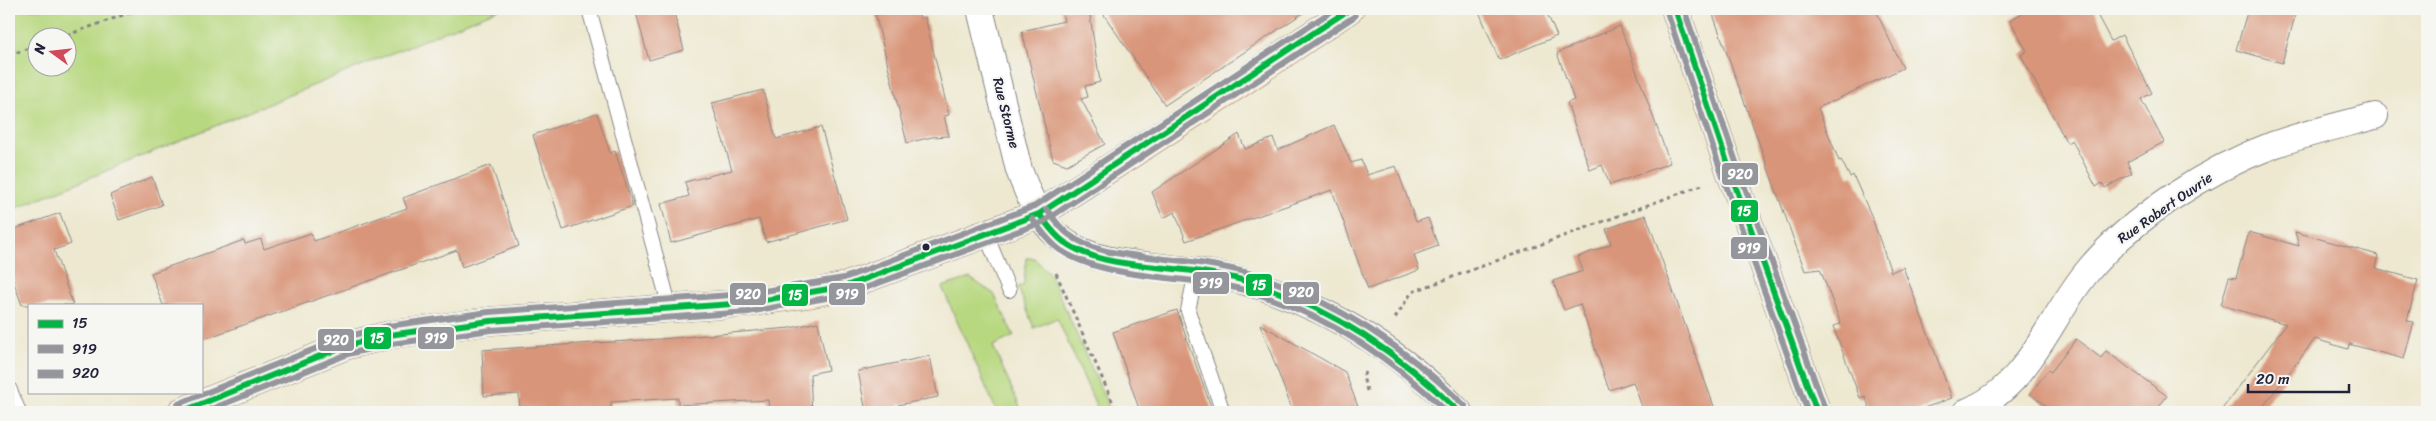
<svg xmlns="http://www.w3.org/2000/svg" width="2436" height="421" font-family="Sriracha,sans-serif">
  <style>
    .green { fill: #b8d880; stroke: #6d7d5e; fill-rule: evenodd }
    .building { fill: #d99579 }
    .lines { fill: none; stroke-linecap: round; stroke-linejoin: round }
    .lane-casing { stroke: #888585; stroke-width: 16 }
    .street-casing { stroke: #888585; stroke-width: 28 }
    .secondary-casing { stroke: #888585; stroke-width: 29 }
    .path { stroke: #888585; stroke-width: 3; stroke-dasharray: 4 4; stroke-linecap: butt }
    .lane { stroke: #fff; stroke-width: 14 }
    .street { stroke: #fff; stroke-width: 26 }
    .secondary { stroke: #fee5c5; stroke-width: 28 }
    .bus-1-casing { stroke: #f6f6f2; stroke-width: 10 }
    .bus-2-casing { stroke: #f6f6f2; stroke-width: 10 }
    .bus-3-casing { stroke: #f6f6f2; stroke-width: 10 }
    .bus-1 { stroke: #03b542; stroke-width: 6 }
    .bus-2 { stroke: #95959c; stroke-width: 6 }
    .bus-3 { stroke: #95959c; stroke-width: 6 }
    .bus-dot { fill: #22223b; stroke: #f6f6f2; stroke-width: 2 }
    .labels { text-anchor: middle; dominant-baseline: central; stroke-width: 4.5; stroke-linejoin: round; paint-order: stroke }
    .street-label { font-size: 14px; fill: #22223b; stroke: #f6f6f2 }
    .line-badge { stroke: #f6f6f2; stroke-width: 2 }
    .badge-label { font-size: 14px; text-anchor: middle; font-weight: bold; fill: #fff }
  </style>
  <rect width="100%" height="100%" fill="#f6f6f2"/>
  <filter id="ink" filterUnits="userSpaceOnUse"><feTurbulence type="fractalNoise" baseFrequency=".02" numOctaves="2"/><feDisplacementMap in="SourceGraphic" scale="10" xChannelSelector="R" yChannelSelector="G"/><feConvolveMatrix kernelMatrix="1 2 1 2 8 2 1 2 1" color-interpolation-filters="sRGB"/></filter>
  <filter id="wash" filterUnits="userSpaceOnUse"><feTurbulence type="fractalNoise" baseFrequency=".0096" numOctaves="4" result="noise"/><feDisplacementMap in="SourceGraphic" scale="20" xChannelSelector="R" yChannelSelector="G"/><feGaussianBlur stdDeviation="1.12" result="paint"/><feColorMatrix in="noise" values="0 0 0 0 0 0 0 0 0 0 0 0 0 0 0 0 0 1.4 0 .05"/><feComposite in="paint" operator="in"/></filter>
  <g filter="url(#wash)">
    <rect width="100%" height="100%" fill="#ede8cf"/>
    <path class="green" d="M 9,9 L 499,9 L 9,211 ZM 38,38 L 68,38 L 68,68 L 38,68 Z
      M 1026,258 L 1034,258 L 1050,274 L 1111,412 L 1099,412 L 1057,318 L 1034,328 L 1018,287 L 1024,285 Z
      M 970,278 L 994,294 L 1014,336 L 993,346 L 1022,412 L 997,412 L 942,287 Z"/>
    <g id="blocks">
      <path class="building" d="M 635,9 L 673,9 L 684,50 L 649,60 Z
        M 874,9 L 918,9 L 920,18 L 925,17 L 949,115 L 944,116 L 949,136 L 932,137 L 907,143 Z
        M 1061,9 L 1089,9 L 1100,82 L 1085,86 L 1088,97 L 1081,99 L 1105,144 L 1067,165 L 1053,160 L 1022,31 L 1064,21 Z
        M 1100,9 L 1309,9 L 1165,105 Z
        M 1478,9 L 1545,9 L 1557,36 L 1499,60 Z
        M 1711,9 L 1875,9 L 1903,68 L 1818,108 L 1839,161 L 1841,160 L 1850,177 L 1853,175 L 1871,215 L 1891,272 L 1903,267 L 1952,398 L 1913,412 L 1871,412 L 1865,396 L 1860,398 L 1833,326 L 1841,324 L 1820,269 L 1805,271 Z
        M 2030,9 L 2094,9 L 2111,41 L 2122,35 L 2152,93 L 2141,99 L 2164,142 L 2127,162 L 2132,173 L 2105,188 L 2102,183 L 2096,187 L 2072,140 L 2067,143 L 2021,55 L 2027,51 L 2010,20 Z
        M 2248,9 L 2297,9 L 2282,63 L 2236,50 Z
        M 1620,26 L 1670,163 L 1610,185 L 1602,165 L 1590,170 L 1567,103 L 1574,100 L 1557,53 Z
        M 763,90 L 776,139 L 821,127 L 847,219 L 766,242 L 759,219 L 671,243 L 661,204 L 689,196 L 685,182 L 732,170 L 712,103 Z
        M 597,113 L 610,153 L 615,151 L 633,206 L 563,230 L 533,135 Z
        M 1334,125 L 1351,163 L 1361,160 L 1367,175 L 1396,166 L 1416,222 L 1428,218 L 1438,246 L 1414,255 L 1419,270 L 1368,289 L 1332,190 L 1186,241 L 1175,212 L 1163,218 L 1152,192 L 1239,134 L 1245,149 L 1273,138 L 1278,150 Z
        M 491,165 L 519,246 L 462,267 L 457,250 L 201,340 L 201,305 L 163,305 L 151,273 L 244,240 L 245,244 L 261,239 L 264,249 L 311,233 L 314,241 L 407,208 L 403,198 Z
        M 152,177 L 162,205 L 119,220 L 110,195 Z
        M 60,213 L 71,244 L 54,250 L 73,305 L 22,305 L 9,269 L 9,231 Z
        M 1646,215 L 1707,387 L 1716,412 L 1644,412 L 1633,382 L 1609,390 L 1580,304 L 1564,310 L 1553,281 L 1583,271 L 1578,257 L 1611,244 L 1606,229 Z
        M 2249,232 L 2299,246 L 2295,232 L 2378,255 L 2375,268 L 2418,280 L 2407,321 L 2414,322 L 2404,359 L 2349,344 L 2348,349 L 2315,339 L 2259,412 L 2220,412 L 2286,324 L 2221,305 L 2229,277 L 2236,278 Z
        M 1177,310 L 1189,346 L 1213,412 L 1140,412 L 1113,332 Z
        M 818,322 L 828,370 L 810,374 L 812,412 L 769,412 L 768,400 L 678,405 L 678,398 L 611,402 L 611,412 L 520,412 L 519,394 L 484,396 L 482,350 L 660,339 L 790,328 Z
        M 1260,324 L 1345,372 L 1360,412 L 1293,412 Z
        M 2076,339 L 2101,358 L 2106,351 L 2167,396 L 2155,412 L 2055,412 L 2030,394 L 2048,370 L 2051,372 Z
        M 930,356 L 938,397 L 898,405 L 900,412 L 866,412 L 858,371 Z"/>
    </g>
  </g>
  <g filter="url(#ink)">
    <use href="#blocks" fill-opacity="0" stroke="#888585" stroke-width="1"/>
    <g class="lines">
      <g class="lane-casing">
        <path id="lane" d="M 589,9 L 670,308
          M 986,235 L 1009,290
          M 1196,272 L 1188,311 L 1223,412
          M 9,388 L 19,412"/>
      </g>
      <g class="street-casing">
        <path id="street" d="M 980,9 L 1019,170 C 1029,197 1041,226 1065,242 C 1096,264 1142,264 1178,269 C 1207,272 1236,278 1263,287 C 1339,313 1404,355 1459,412
          M 1966,412 C 2029,387 2047,321 2087,272 C 2131,218 2208,169 2273,145 C 2306,133 2341,125 2375,116"/>
      </g>
      <g class="secondary-casing">
        <path id="secondary" d="M 1675,9 L 1731,174 L 1817,412
          M 181,412 L 345,346 L 389,335 L 490,321 L 747,303 L 808,294 L 846,286 L 1039,214 L 1239,84 L 1350,9"/>
      </g>
      <path class="path" d="M 59,38 L 140,9
        M 9,55 L 38,45
        M 1056,273 L 1117,412
        M 1395,318 L 1412,292 L 1702,185
        M 1365,372 L 1363,377 L 1368,394"/>
      <use href="#lane" class="lane"/>
      <use href="#street" class="street"/>
      <use href="#secondary" class="secondary"/>
      <g class="bus-1-casing">
        <path id="bus-1" d="M 1675,9 L 1731,174 L 1817,412
          M 1039,214 C 1047,224 1054,235 1064,242 C 1094,263 1132,264 1166,268 C 1195,271 1224,274 1252,283 C 1332,308 1400,354 1459,412
          M 181,412 L 345,346 L 389,335 L 490,321 L 747,303 L 846,286 L 1039,214 L 1350,9"/>
      </g>
      <g class="bus-2-casing">
        <path id="bus-2" d="M 1667,12 L 1723,177 L 1808,412
          M 1032,219 C 1041,230 1049,242 1060,250 C 1108,282 1190,274 1248,291 C 1324,314 1391,357 1447,412
          M 204,412 L 348,354 L 391,344 L 491,330 L 748,312 L 849,294 L 1043,222 L 1355,16"/>
      </g>
      <g class="bus-3-casing">
        <path id="bus-3" d="M 1684,9 L 1739,171 L 1825,409
          M 1046,209 C 1053,217 1059,227 1068,234 C 1095,255 1134,255 1166,259 C 1196,262 1226,266 1255,275 C 1336,301 1405,347 1465,406
          M 178,404 L 342,338 L 388,326 L 489,312 L 746,294 L 844,278 L 1035,206 L 1335,9"/>
      </g>
      <use href="#bus-1" class="bus-1"/>
      <use href="#bus-2" class="bus-2"/>
      <use href="#bus-3" class="bus-3"/>
    </g>
  </g>
  <circle class="bus-dot" cx="926" cy="247" r="4.5"/>
  <g class="labels">
    <g class="street-label">
      <text transform="translate(1006 113) rotate(76)">Rue Storme</text>
      <text transform="translate(2165 208) rotate(-35)">Rue Robert Ouvrie</text>
    </g>
  </g>
  <g class="line-badge">
    <rect x="1721" y="162" width="38" height="24" rx="5" fill="#95959c"/>
    <rect x="1730" y="199" width="29" height="24" rx="5" fill="#03b542"/>
    <rect x="1730" y="236" width="38" height="24" rx="5" fill="#95959c"/>
    <rect x="1192" y="271" width="38" height="24" rx="5" fill="#95959c"/>
    <rect x="1245" y="273" width="28" height="24" rx="5" fill="#03b542"/>
    <rect x="1282" y="281" width="38" height="24" rx="5" fill="#95959c"/>
    <rect x="729" y="282" width="38" height="24" rx="5" fill="#95959c"/>
    <rect x="828" y="282" width="38" height="24" rx="5" fill="#95959c"/>
    <rect x="781" y="283" width="28" height="24" rx="5" fill="#03b542"/>
    <rect x="417" y="326" width="38" height="24" rx="5" fill="#95959c"/>
    <rect x="363" y="326" width="29" height="24" rx="5" fill="#03b542"/>
    <rect x="317" y="328" width="38" height="24" rx="5" fill="#95959c"/>
  </g>
  <g class="badge-label">
    <text x="1740" y="179">920</text>
    <text x="1744" y="216">15</text>
    <text x="1749" y="253">919</text>
    <text x="1211" y="288">919</text>
    <text x="1259" y="290">15</text>
    <text x="1301" y="297">920</text>
    <text x="748" y="299">920</text>
    <text x="847" y="299">919</text>
    <text x="795" y="300">15</text>
    <text x="436" y="343">919</text>
    <text x="377" y="343">15</text>
    <text x="336" y="345">920</text>
  </g>
  <rect width="2436" height="421" fill="none" stroke="#f6f6f2" stroke-width="30"/>
  <rect x="28" y="304" width="175" height="90" fill="#f6f6f2" stroke="#a1a1a9"/>
  <rect x="38" y="320" width="25" height="8" fill="#03b542" stroke="#a1a1a9"/>
  <text x="72" y="328" font-size="15" fill="#22223b">15</text>
  <rect x="38" y="345" width="25" height="8" fill="#95959c" stroke="#a1a1a9"/>
  <text x="72" y="354" font-size="15" fill="#22223b">919</text>
  <rect x="38" y="370" width="25" height="8" fill="#95959c" stroke="#a1a1a9"/>
  <text x="72" y="378" font-size="15" fill="#22223b">920</text>
  <g transform="translate(52 52) rotate(285)"><circle r="24" fill="#f6f6f2" stroke="#a1a1a9"/>
  <path d="M0-4L9 19L0 12L-9 19Z" fill="#d1495b"/>
  <text y="-8" font-size="14" font-weight="bold" text-anchor="middle" fill="#22223b">N</text>
  </g>
  <path d="M2248 384v8h101v-8" fill="none" stroke="#22223b" stroke-width="2.5"/>
  <text x="2256" y="384" font-size="15" fill="#22223b" stroke="#f6f6f2" stroke-width="4" paint-order="stroke">20 m</text>
</svg>
